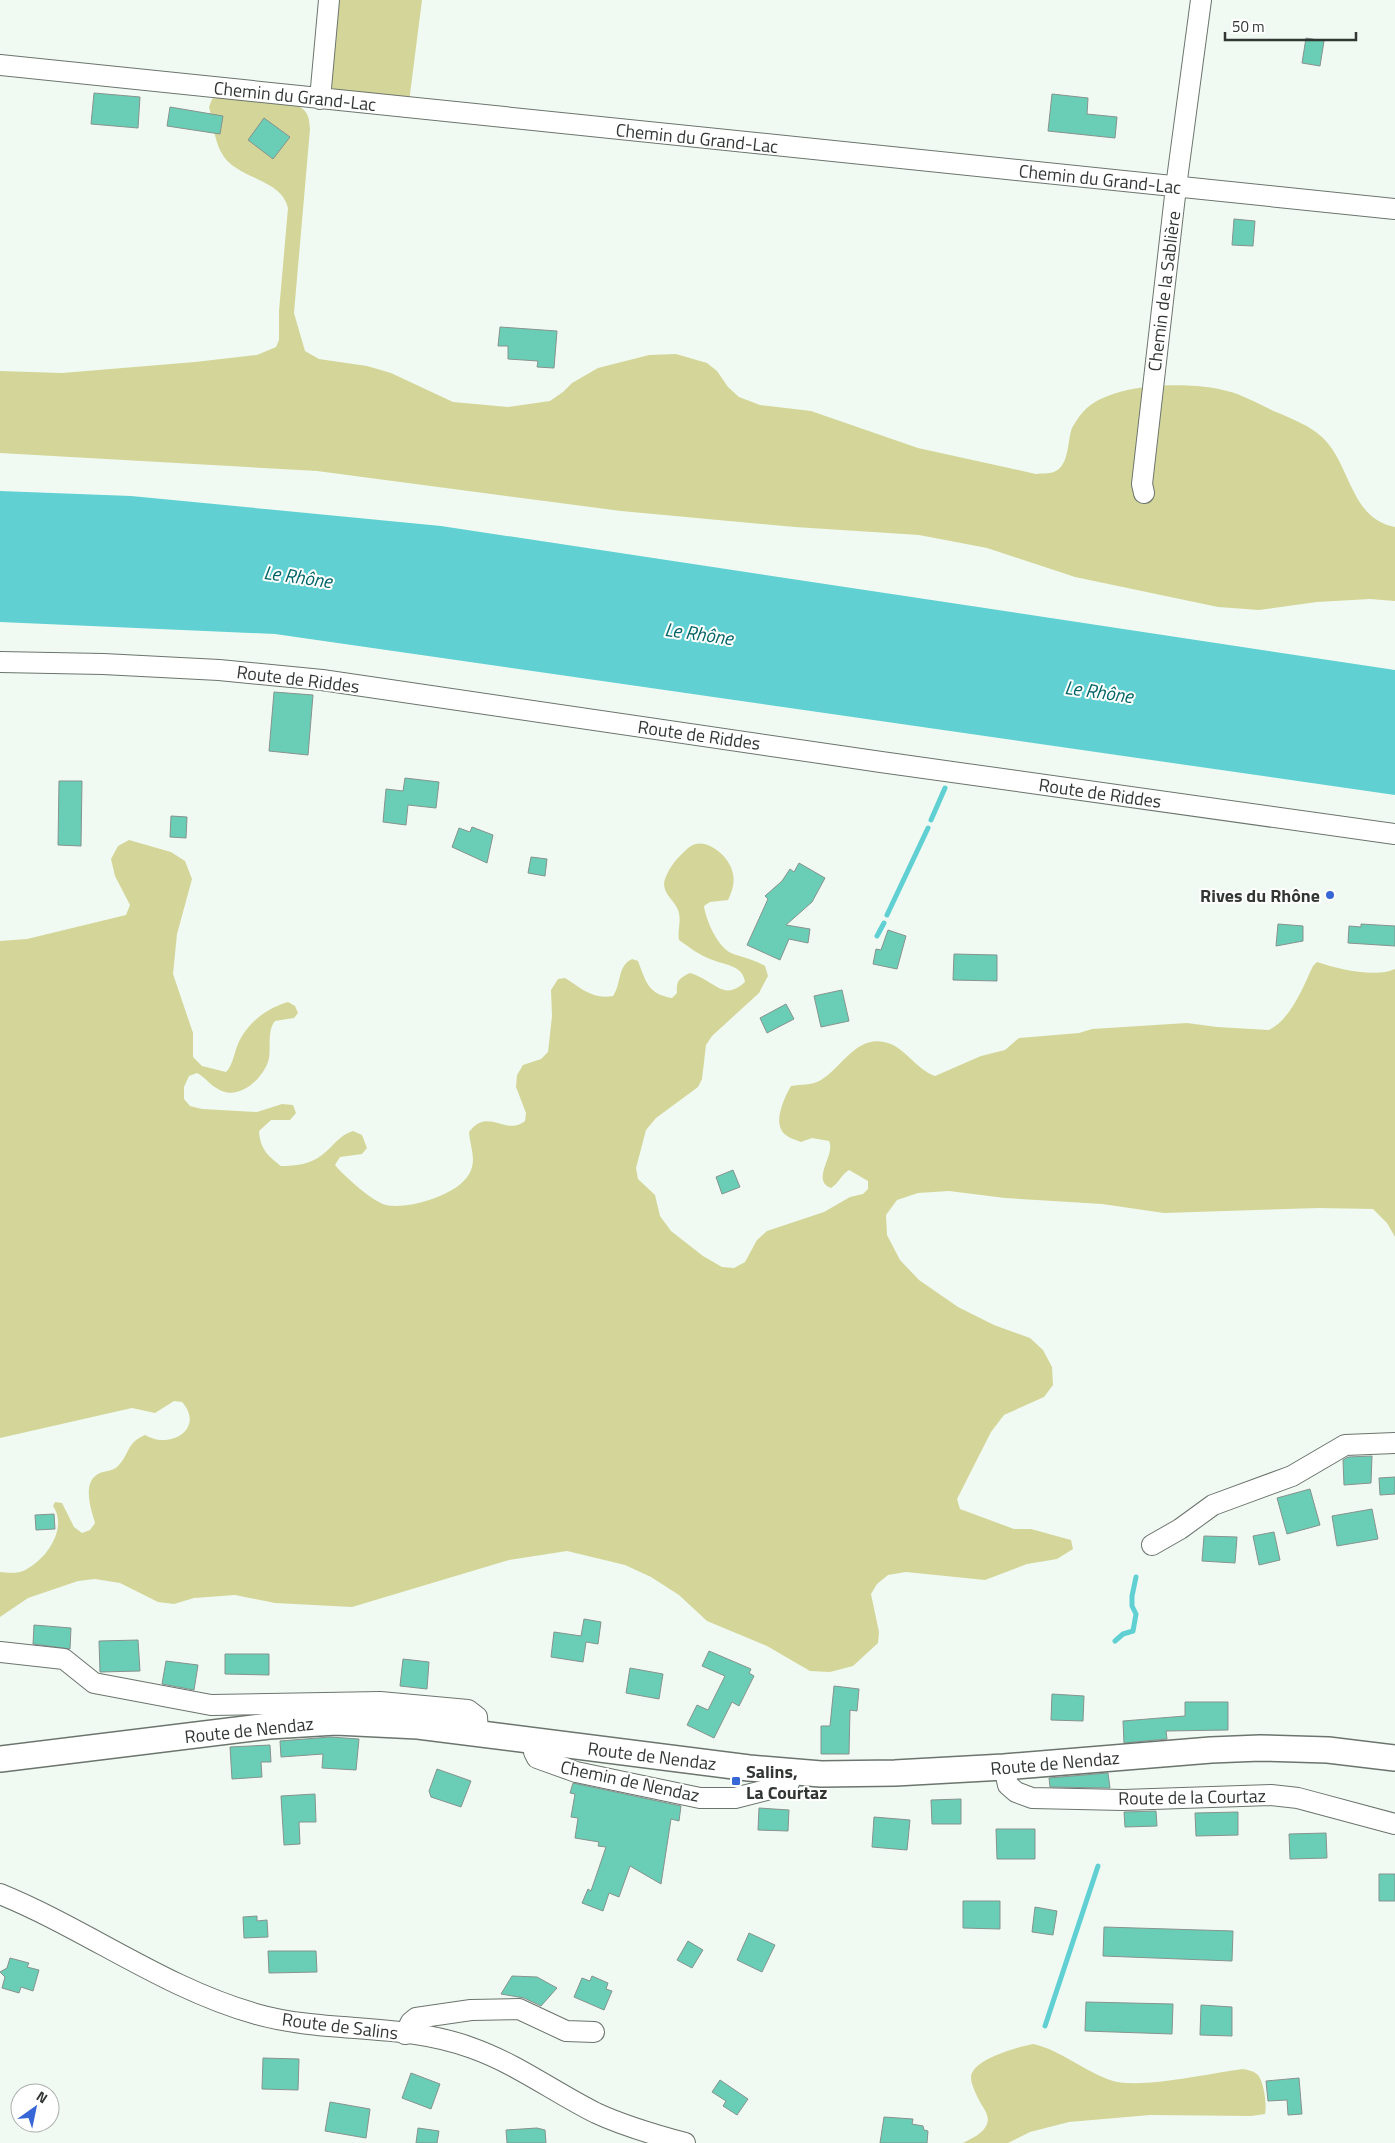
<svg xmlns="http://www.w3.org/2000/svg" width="1395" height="2143" font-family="'Titillium Web',sans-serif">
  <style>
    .green { fill: #d4d699 }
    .water { fill: #60d0d3 }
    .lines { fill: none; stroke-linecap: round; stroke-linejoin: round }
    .stream { stroke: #60d0d3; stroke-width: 5 }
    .building { fill: #69ceb5; stroke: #87938f }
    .minor-casing { stroke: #6b746d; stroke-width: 22 }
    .major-casing { stroke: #6b746d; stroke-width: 28 }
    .minor { stroke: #fff; stroke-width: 20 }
    .major { stroke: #fff; stroke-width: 25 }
    .poi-dot { fill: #3766d6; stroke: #fff; stroke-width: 2 }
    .labels { text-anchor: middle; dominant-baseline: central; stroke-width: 4; stroke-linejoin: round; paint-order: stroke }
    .street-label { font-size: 18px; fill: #333734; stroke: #fff }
    .poi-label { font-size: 18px; font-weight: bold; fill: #333734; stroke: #fff; text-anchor: end }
    .water-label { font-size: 19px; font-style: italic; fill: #006567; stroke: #fff }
  </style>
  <rect width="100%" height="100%" fill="#f0faf2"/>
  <path class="green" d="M 334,0 L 422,0 L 409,102 L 336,94 L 328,88 Z
    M 219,95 L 294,104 C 307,110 309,114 310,129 L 294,313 L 305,351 L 319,359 L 367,366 L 391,373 L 453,402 L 508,407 L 550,401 L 563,392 L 572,383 L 598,368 L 649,355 L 676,354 L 707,363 L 717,371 L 728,387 L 739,397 L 760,405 L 811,411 L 918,448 L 1036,474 C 1041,473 1049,474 1054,472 C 1070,465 1067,441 1072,428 C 1075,423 1079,416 1083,412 C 1109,382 1191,381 1227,391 C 1244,395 1260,405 1276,412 C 1291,418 1310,426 1322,437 C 1351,464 1350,519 1395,527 L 1395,601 L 1370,599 L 1317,602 L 1259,610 L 1218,607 L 1075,577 L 987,548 L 919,535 L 795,527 L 621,511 L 317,471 L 0,453 L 0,371 L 62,373 L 195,362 L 257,355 L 276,347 L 279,340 L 279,311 L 288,208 C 281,177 235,180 221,152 C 214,139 213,121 209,107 L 212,99 Z
    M 129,840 L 171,852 L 185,861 L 192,879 L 177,934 L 173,974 L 193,1033 L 193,1057 L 202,1066 L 226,1072 C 233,1065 234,1053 238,1044 C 247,1023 267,1008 288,1002 L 295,1006 L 298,1013 L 294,1018 L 275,1021 C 267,1031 271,1045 269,1058 C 265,1078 238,1102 218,1089 C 210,1085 205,1077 197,1073 L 189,1076 L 184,1087 L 184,1099 L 190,1106 L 202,1109 L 257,1112 L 282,1104 L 293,1105 L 296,1113 L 290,1120 L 271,1120 L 259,1131 C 260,1149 268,1156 281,1166 C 295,1166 311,1164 322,1155 C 334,1146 338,1136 353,1131 L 362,1135 L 367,1148 L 362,1154 L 340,1157 L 335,1165 C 343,1175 373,1202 386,1205 C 409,1210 463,1194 471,1170 C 476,1158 470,1146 469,1132 C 488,1106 506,1137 525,1121 L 526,1113 L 516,1087 L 517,1075 L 523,1065 L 541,1059 L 548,1052 L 552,1016 L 551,990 L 558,979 L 565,978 C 581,988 593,1000 613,996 C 622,983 617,966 632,959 L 638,961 C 646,982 648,994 672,998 L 677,993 C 676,981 679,978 690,973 C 716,981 723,1002 745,982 C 743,965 724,965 710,959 C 699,955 689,947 679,940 C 677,930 682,921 678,910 C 674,900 664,895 664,883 C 665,876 672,864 677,859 C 681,855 686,849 691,846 C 707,836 731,858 733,874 C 735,884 732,891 728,900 L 710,902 L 704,906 C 706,920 717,946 731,953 C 743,958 754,959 765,966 L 768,976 L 759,993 L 712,1036 L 706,1045 L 702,1079 L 698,1087 L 656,1118 L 646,1130 L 636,1168 L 638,1179 L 655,1195 L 660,1216 L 671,1231 L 703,1256 L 722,1267 L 734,1268 L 745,1262 L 757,1240 L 767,1231 L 824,1212 L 850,1197 L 863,1194 L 868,1189 L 868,1181 L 849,1170 C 841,1175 839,1183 831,1188 C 810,1180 836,1155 829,1141 L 812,1138 L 801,1142 C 794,1139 784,1137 781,1129 C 775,1118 785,1096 791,1086 C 802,1084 810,1086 821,1080 C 842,1067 856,1036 884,1042 C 905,1046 915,1069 935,1076 L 981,1056 L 1005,1050 L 1019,1038 L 1079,1033 L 1092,1029 L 1187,1023 L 1217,1027 L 1269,1030 C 1291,1019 1303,987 1313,966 L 1317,962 C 1337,969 1376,978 1395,969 L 1395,1237 L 1387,1223 L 1373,1209 L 1319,1208 L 1164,1213 L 1102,1204 L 1005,1198 L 949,1191 L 918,1193 L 897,1200 L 886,1215 L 887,1235 L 900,1260 L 919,1280 L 958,1307 L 994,1325 L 1030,1338 L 1043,1350 L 1052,1367 L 1053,1385 L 1044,1397 L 1004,1415 L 991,1432 L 957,1499 L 960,1509 L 1014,1529 L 1031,1529 L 1071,1540 L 1073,1549 L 1057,1559 L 1027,1564 L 985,1580 L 906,1572 L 888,1575 L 877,1584 L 871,1594 L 879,1632 L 878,1643 L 853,1666 L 830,1672 L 810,1671 L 767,1646 L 707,1621 L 679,1595 L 651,1577 L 625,1565 L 567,1551 L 509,1560 L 352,1607 L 275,1603 L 235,1595 L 194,1598 L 174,1604 L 158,1602 L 120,1583 L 95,1579 L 78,1581 L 28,1598 L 0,1617 L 0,1572 C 8,1573 20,1574 27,1569 C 47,1558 68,1528 53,1506 L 55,1502 L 62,1503 L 74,1527 L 82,1533 L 90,1530 L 95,1523 C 91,1509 81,1481 100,1473 C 105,1471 113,1471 118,1466 C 130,1454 126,1443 145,1435 C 149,1437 156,1440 160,1440 C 184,1441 200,1422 182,1402 L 174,1401 L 155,1413 L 132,1408 L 0,1438 L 0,941 L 27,939 L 126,915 L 130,905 L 115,876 L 111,859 L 118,846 Z
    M 1033,2044 C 1061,2050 1085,2072 1113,2081 C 1142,2089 1211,2073 1243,2069 C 1248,2070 1254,2071 1258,2075 C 1264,2082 1267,2105 1265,2114 L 1251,2116 L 1150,2115 L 1069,2122 L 1030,2132 L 1008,2143 L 963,2143 C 972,2138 983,2134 987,2124 C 990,2116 984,2109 980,2102 C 977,2096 971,2085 971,2077 C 972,2059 1018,2047 1033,2044 Z"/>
  <path class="water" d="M 0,491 L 131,496 L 441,526 L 1395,670 L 1395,795 L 275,634 L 0,622 Z"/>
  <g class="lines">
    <path class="stream" d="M 931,820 L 945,788
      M 887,915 L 928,828
      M 877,936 L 884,923
      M 1115,1641 L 1123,1634 L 1133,1631 L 1136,1614 L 1132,1606 L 1132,1596 L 1136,1577
      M 1045,2026 L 1098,1866"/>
  </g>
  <path class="building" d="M 1306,38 L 1324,41 L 1320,66 L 1302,63 Z
    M 94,93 L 140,97 L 138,128 L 91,124 Z
    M 1052,94 L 1088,98 L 1087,114 L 1117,117 L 1115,138 L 1048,131 Z
    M 170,107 L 223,116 L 220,134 L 167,126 Z
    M 264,118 L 290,137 L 273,159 L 248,140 Z
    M 1234,219 L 1255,221 L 1253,246 L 1232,245 Z
    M 500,327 L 557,331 L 554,368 L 537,367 L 538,361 L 508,359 L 508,346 L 498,346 Z
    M 274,692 L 313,695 L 308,755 L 269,751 Z
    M 405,778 L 439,782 L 436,808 L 408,805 L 406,825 L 383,822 L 386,789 L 403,791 Z
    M 59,781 L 82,781 L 81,846 L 58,845 Z
    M 171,816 L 187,817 L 186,838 L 170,837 Z
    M 472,827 L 493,835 L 487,863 L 452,847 L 459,828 L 470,832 Z
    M 531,857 L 547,859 L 545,876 L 528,873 Z
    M 799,863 L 825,878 L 812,902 L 786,925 L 810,929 L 808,943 L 789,939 L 780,960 L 747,945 L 768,899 L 765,896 L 782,881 L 790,869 L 794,872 Z
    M 1278,924 L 1303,926 L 1303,941 L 1276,946 Z
    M 1361,924 L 1395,926 L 1395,946 L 1348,943 L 1349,926 L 1361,927 Z
    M 888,930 L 906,936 L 897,969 L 873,964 L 876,949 L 881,950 Z
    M 954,954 L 997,955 L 997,981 L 953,980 Z
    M 842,990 L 849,1021 L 821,1027 L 814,996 Z
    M 786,1004 L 794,1019 L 767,1033 L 760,1018 Z
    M 733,1170 L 740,1187 L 722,1194 L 716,1177 Z
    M 1372,1456 L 1371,1483 L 1344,1485 L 1343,1460 L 1348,1457 Z
    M 1395,1477 L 1395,1494 L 1380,1495 L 1379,1478 Z
    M 1310,1489 L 1320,1525 L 1287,1534 L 1277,1498 Z
    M 1372,1509 L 1378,1539 L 1337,1546 L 1332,1516 Z
    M 54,1514 L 55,1529 L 36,1530 L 35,1515 Z
    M 1274,1532 L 1280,1560 L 1259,1565 L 1253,1536 Z
    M 1204,1536 L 1237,1537 L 1235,1563 L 1202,1561 Z
    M 584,1619 L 601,1622 L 598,1644 L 586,1642 L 583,1662 L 551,1657 L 554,1632 L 581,1636 Z
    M 34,1625 L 71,1628 L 70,1649 L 33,1644 Z
    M 138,1640 L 140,1671 L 100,1672 L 99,1641 Z
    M 709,1651 L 751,1669 L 749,1673 L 754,1676 L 739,1706 L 732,1702 L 714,1738 L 687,1725 L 697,1705 L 708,1710 L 725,1676 L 702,1666 Z
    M 225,1654 L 269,1654 L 269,1675 L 225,1674 Z
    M 403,1659 L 429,1662 L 427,1689 L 400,1686 Z
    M 166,1661 L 198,1665 L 194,1690 L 162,1684 Z
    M 630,1668 L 663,1674 L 659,1699 L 626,1693 Z
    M 834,1686 L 859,1689 L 857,1711 L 850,1710 L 849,1754 L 821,1754 L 821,1726 L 830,1726 Z
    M 1052,1694 L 1084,1696 L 1083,1721 L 1051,1720 Z
    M 1185,1702 L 1228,1702 L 1228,1730 L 1166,1731 L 1167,1739 L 1124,1743 L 1123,1721 L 1185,1716 Z
    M 330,1737 L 359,1739 L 356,1770 L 322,1768 L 323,1754 L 281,1757 L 280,1741 Z
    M 270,1745 L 271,1762 L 261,1762 L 262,1777 L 232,1779 L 230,1747 Z
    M 437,1769 L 471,1781 L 461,1807 L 431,1797 L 429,1791 Z
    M 1108,1773 L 1110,1788 L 1050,1787 L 1049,1778 Z
    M 573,1783 L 681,1806 L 679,1821 L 671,1819 L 661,1884 L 630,1866 L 619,1897 L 609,1893 L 603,1911 L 582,1903 L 588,1889 L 591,1891 L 606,1847 L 598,1846 L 599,1842 L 575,1838 L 578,1818 L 571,1817 L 575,1794 L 570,1793 Z
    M 315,1794 L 316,1822 L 299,1822 L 300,1844 L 284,1845 L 281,1796 Z
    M 961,1799 L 961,1824 L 932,1824 L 931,1800 Z
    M 759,1808 L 789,1810 L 788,1831 L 758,1830 Z
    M 1156,1811 L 1157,1826 L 1125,1827 L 1124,1812 Z
    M 1238,1812 L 1238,1835 L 1196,1836 L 1195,1813 Z
    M 874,1817 L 910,1820 L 907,1850 L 872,1847 Z
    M 996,1829 L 1035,1829 L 1035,1859 L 997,1859 Z
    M 1326,1833 L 1327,1858 L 1290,1859 L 1289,1834 Z
    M 1379,1874 L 1395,1874 L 1395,1901 L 1379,1901 Z
    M 963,1901 L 1000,1901 L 1000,1929 L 963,1928 Z
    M 1035,1907 L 1057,1911 L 1053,1935 L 1032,1932 Z
    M 257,1916 L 257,1921 L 267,1920 L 268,1937 L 244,1938 L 243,1917 Z
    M 1104,1927 L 1233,1931 L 1232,1961 L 1103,1956 Z
    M 749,1933 L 775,1945 L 762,1972 L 737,1960 Z
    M 688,1941 L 703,1950 L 692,1968 L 677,1960 Z
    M 268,1951 L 316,1951 L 317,1972 L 269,1973 Z
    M 10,1958 L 29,1963 L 27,1967 L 39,1970 L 33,1991 L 21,1987 L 19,1993 L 2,1988 L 5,1977 L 0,1972 L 7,1968 Z
    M 512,1976 L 537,1977 L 557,1988 L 541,2006 L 524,1998 L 501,1994 Z
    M 592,1976 L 608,1983 L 606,1989 L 612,1991 L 604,2010 L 574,1997 L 582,1978 L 590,1981 Z
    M 1086,2002 L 1173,2004 L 1172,2034 L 1085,2031 Z
    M 1201,2005 L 1232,2007 L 1232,2036 L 1200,2035 Z
    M 263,2058 L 299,2059 L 298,2090 L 262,2089 Z
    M 411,2073 L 440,2084 L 431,2109 L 402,2098 Z
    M 1299,2078 L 1302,2114 L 1288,2115 L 1287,2100 L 1268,2101 L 1266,2081 Z
    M 720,2080 L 748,2099 L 737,2115 L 723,2106 L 726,2101 L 712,2092 Z
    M 330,2102 L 370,2109 L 366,2138 L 325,2131 Z
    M 884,2117 L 913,2119 L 912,2124 L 923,2126 L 924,2130 L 928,2131 L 927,2143 L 880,2143 Z
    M 418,2128 L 439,2131 L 437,2143 L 416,2143 Z
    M 537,2128 L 545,2130 L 546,2143 L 507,2143 L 506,2130 Z"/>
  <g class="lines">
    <g class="minor-casing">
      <path id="minor" d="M 0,65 L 1395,209
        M 320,99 L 329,0
        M 1144,493 L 1142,484 L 1176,187 L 1201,0
        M 0,662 L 103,664 L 219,670 L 322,680 L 881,762 L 1395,834
        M 1152,1545 L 1180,1529 L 1213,1505 L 1292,1476 L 1345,1445 L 1395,1443
        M 0,1652 L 64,1659 L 94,1683 L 211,1705 L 380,1702 L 468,1710 L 477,1717 L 478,1733
        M 535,1740 L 534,1752 L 537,1758 L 576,1772 L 700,1798 L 735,1798 L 782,1786 L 789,1783 L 792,1772
        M 1004,1767 L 1008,1785 L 1016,1792 L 1032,1798 L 1123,1800 L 1271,1795 L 1298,1798 L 1395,1824
        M 0,1894 C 88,1930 164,1988 256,2014 C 326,2034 403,2022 472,2048 C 517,2064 554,2092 596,2113 C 624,2126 655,2135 685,2143
        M 405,2034 L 411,2022 L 416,2018 L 471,2010 L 519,2009 L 566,2031 L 594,2032"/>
    </g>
    <g class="major-casing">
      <path id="major" d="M 0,1759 L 269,1726 L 336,1722 L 418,1726 L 749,1768 L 821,1774 L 895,1773 L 1004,1767 L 1211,1750 L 1260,1748 L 1328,1750 L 1395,1758"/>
    </g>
    <use href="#minor" class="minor"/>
    <use href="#major" class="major"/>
  </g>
  <g class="poi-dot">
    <circle cx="1330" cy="895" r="5"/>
    <rect x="731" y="1776" width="10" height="10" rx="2.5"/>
  </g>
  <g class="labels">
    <g class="street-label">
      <text transform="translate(295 96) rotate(6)">Chemin du Grand-Lac</text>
      <text transform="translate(697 138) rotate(6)">Chemin du Grand-Lac</text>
      <text transform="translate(1100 179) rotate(6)">Chemin du Grand-Lac</text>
      <text transform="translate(1164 291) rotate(-83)">Chemin de la Sablière</text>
      <text transform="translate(298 679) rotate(7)">Route de Riddes</text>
      <text transform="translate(699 735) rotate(8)">Route de Riddes</text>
      <text transform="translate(1100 793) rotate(8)">Route de Riddes</text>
      <text transform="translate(249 1730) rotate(-6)">Route de Nendaz</text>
      <text transform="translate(652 1756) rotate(7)">Route de Nendaz</text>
      <text transform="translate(1055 1763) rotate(-5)">Route de Nendaz</text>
      <text transform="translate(630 1781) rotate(12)">Chemin de Nendaz</text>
      <text transform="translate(1192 1797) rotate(-1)">Route de la Courtaz</text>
      <text transform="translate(340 2026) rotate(7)">Route de Salins</text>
    </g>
    <g class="poi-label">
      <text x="1320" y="895">Rives du Rhône</text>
      <text x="746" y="1771" text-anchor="start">Salins,<tspan x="746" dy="21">La Courtaz</tspan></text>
    </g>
    <g class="water-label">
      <text transform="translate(298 576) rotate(8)">Le Rhône</text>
      <text transform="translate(699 633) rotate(8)">Le Rhône</text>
      <text transform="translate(1099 691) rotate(8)">Le Rhône</text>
    </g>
  </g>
  <g transform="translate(35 2108) rotate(33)"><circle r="24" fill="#ffffff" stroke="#adafae"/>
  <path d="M0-4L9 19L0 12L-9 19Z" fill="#3766d6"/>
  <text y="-8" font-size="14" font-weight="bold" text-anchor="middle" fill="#333734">N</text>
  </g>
  <path d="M1225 32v8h131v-8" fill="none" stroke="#333734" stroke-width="2.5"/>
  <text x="1232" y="32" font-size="15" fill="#333734" stroke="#ffffff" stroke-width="4" paint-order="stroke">50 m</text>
</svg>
